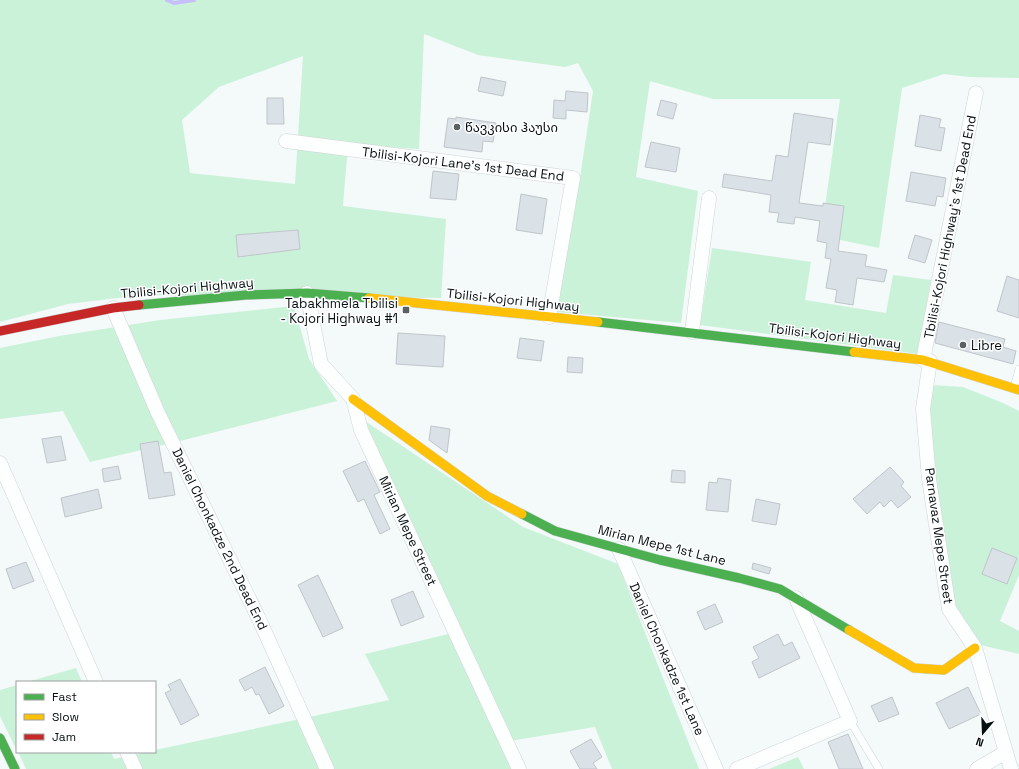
<svg xmlns="http://www.w3.org/2000/svg" width="1019" height="769" font-family="'Space Grotesk','Noto Sans Georgian',sans-serif">
  <style>
    .green { fill: #caf2d9; fill-rule: evenodd }
    .lines { fill: none; stroke-linecap: round; stroke-linejoin: round }
    .stream { stroke: #c6bffb; stroke-width: 4 }
    .building { fill: #dae1e7; stroke: #c0c5c9 }
    .lane-casing { stroke: #ced5d7; stroke-width: 8 }
    .street-casing { stroke: #ced5d7; stroke-width: 15 }
    .fast-casing { stroke: #ced5d7; stroke-width: 10 }
    .slow-casing { stroke: #ced5d7; stroke-width: 10 }
    .jam-casing { stroke: #ced5d7; stroke-width: 10 }
    .lane { stroke: #fdfefe; stroke-width: 7 }
    .street { stroke: #fdfefe; stroke-width: 14 }
    .fast { stroke: #4caf50; stroke-width: 9 }
    .slow { stroke: #ffc107; stroke-width: 9 }
    .jam { stroke: #c62828; stroke-width: 9 }
    .poi-dot { fill: #596163; stroke: #fff; stroke-width: 1.5 }
    .labels { text-anchor: middle; dominant-baseline: central; stroke-width: 3; stroke-linejoin: round; paint-order: stroke }
    .poi-label { font-size: 13px; fill: #060f12; stroke: #fff; text-anchor: start }
    .street-label { font-size: 13px; fill: #060f12; stroke: #fff }
  </style>
  <rect width="100%" height="100%" fill="#f4f9fa"/>
  <path class="green" d="M 0,0 L 1019,0 L 1019,78 L 969,77 L 944,74 L 902,88 L 879,248 L 821,236 L 840,99 L 713,99 L 650,81 L 636,177 L 698,191 L 681,323 L 557,312 L 581,171 L 593,91 L 578,63 L 565,67 L 478,55 L 424,34 L 419,149 L 348,145 L 343,206 L 446,219 L 441,298 L 142,295 L 68,304 L 0,322 ZM 303,56 L 295,184 L 190,173 L 182,120 L 219,87 Z
    M 712,248 L 811,262 L 805,300 L 886,313 L 893,275 L 931,280 L 918,354 L 700,325 Z
    M 294,306 L 309,359 L 337,401 L 180,441 L 90,462 L 63,411 L 0,419 L 0,348 L 59,336 L 160,320 Z
    M 931,385 L 963,387 L 1003,403 L 1019,411 L 1019,575 L 1000,621 L 1019,631 L 1019,654 L 976,644 L 954,606 L 925,410 Z
    M 365,421 L 523,527 L 618,564 L 699,769 L 612,769 L 595,727 L 510,741 L 512,769 L 26,769 L 18,752 L 111,752 L 114,759 L 147,752 L 155,752 L 155,750 L 389,700 L 365,654 L 461,631 Z
    M 76,668 L 82,682 L 27,682 Z
    M 17,685 L 17,751 L 0,716 L 0,690 Z
    M 798,757 L 804,769 L 769,769 Z"/>
  <g class="lines">
    <path class="stream" d="M 167,0 L 174,3 L 194,0"/>
  </g>
  <path class="building" d="M 481,77 L 506,82 L 503,96 L 478,91 Z
    M 566,91 L 588,93 L 587,112 L 566,110 L 566,119 L 553,118 L 554,100 L 565,101 Z
    M 267,98 L 283,98 L 284,124 L 267,124 Z
    M 661,100 L 677,104 L 673,119 L 657,115 Z
    M 794,113 L 833,119 L 830,145 L 808,142 L 799,203 L 823,206 L 823,203 L 844,206 L 838,251 L 867,255 L 865,266 L 887,270 L 884,282 L 857,278 L 853,305 L 835,302 L 837,290 L 826,288 L 831,259 L 825,258 L 827,243 L 817,241 L 820,221 L 795,217 L 794,224 L 777,222 L 779,213 L 769,212 L 771,195 L 722,187 L 724,174 L 772,181 L 776,155 L 788,157 Z
    M 920,115 L 941,119 L 939,127 L 945,128 L 941,151 L 915,146 Z
    M 456,117 L 496,123 L 493,142 L 483,141 L 482,152 L 444,147 L 448,118 L 456,119 Z
    M 651,142 L 680,148 L 676,172 L 645,167 Z
    M 433,171 L 459,174 L 456,200 L 430,198 Z
    M 911,172 L 946,178 L 943,197 L 937,196 L 935,206 L 906,201 Z
    M 521,194 L 547,199 L 542,234 L 516,230 Z
    M 298,230 L 300,249 L 238,257 L 236,235 Z
    M 915,235 L 932,240 L 925,263 L 908,258 Z
    M 1007,276 L 1019,280 L 1019,318 L 997,311 Z
    M 939,322 L 1005,339 L 1003,347 L 1016,351 L 1013,364 L 935,343 Z
    M 398,333 L 445,336 L 443,367 L 396,364 Z
    M 520,338 L 544,341 L 541,361 L 517,358 Z
    M 568,357 L 583,358 L 582,373 L 567,372 Z
    M 431,426 L 450,429 L 447,453 L 429,440 Z
    M 61,436 L 66,460 L 47,463 L 42,439 Z
    M 158,441 L 164,473 L 171,472 L 175,495 L 149,499 L 140,444 Z
    M 365,461 L 380,492 L 374,495 L 390,529 L 380,534 L 364,499 L 358,502 L 343,471 Z
    M 118,466 L 121,479 L 104,482 L 102,469 Z
    M 890,467 L 904,482 L 901,486 L 911,497 L 898,508 L 891,500 L 884,507 L 880,502 L 867,514 L 853,499 Z
    M 672,470 L 685,471 L 685,483 L 671,482 Z
    M 718,478 L 731,480 L 728,512 L 706,510 L 709,482 L 717,483 Z
    M 98,489 L 102,508 L 65,517 L 61,498 Z
    M 756,499 L 780,504 L 776,525 L 752,521 Z
    M 992,548 L 1017,558 L 1007,584 L 982,574 Z
    M 26,562 L 34,581 L 13,589 L 6,569 Z
    M 753,563 L 771,568 L 769,574 L 752,569 Z
    M 318,575 L 343,628 L 323,637 L 298,585 Z
    M 413,591 L 424,617 L 401,626 L 391,600 Z
    M 715,604 L 723,622 L 705,630 L 697,612 Z
    M 778,634 L 784,646 L 792,642 L 800,658 L 759,678 L 752,662 L 759,658 L 753,647 Z
    M 265,667 L 284,706 L 269,714 L 259,694 L 256,695 L 252,687 L 245,691 L 239,680 Z
    M 180,679 L 199,715 L 181,725 L 165,693 L 171,690 L 168,685 Z
    M 968,687 L 981,714 L 949,729 L 936,703 Z
    M 892,697 L 899,714 L 879,722 L 871,706 Z
    M 848,734 L 863,769 L 839,769 L 828,742 Z
    M 591,739 L 602,757 L 593,763 L 597,769 L 580,769 L 570,751 Z"/>
  <g class="lines">
    <g class="lane-casing">
      <path id="lane" d="M 1014,388 L 1019,369
        M 850,721 L 879,769"/>
    </g>
    <g class="street-casing">
      <path id="street" d="M 286,141 L 573,178 L 549,317
        M 307,293 L 321,364 L 353,399 L 361,430 L 519,769
        M 113,308 L 158,413 L 258,617 L 327,769
        M 692,332 L 709,198
        M 923,360 L 976,93
        M 930,361 L 923,409 L 929,479 L 949,609 L 975,648 L 1011,769
        M 0,463 L 96,682
        M 619,549 L 716,769
        M 127,752 L 135,769
        M 737,769 L 850,721 L 796,598
        M 977,769 L 1006,752"/>
    </g>
    <g class="fast-casing">
      <path id="fast" d="M 139,305 L 246,295 L 307,293 L 369,298
        M 598,322 L 854,352
        M 522,514 L 555,531 L 660,560 L 739,578 L 780,589 L 849,630
        M 0,738 L 15,769"/>
    </g>
    <g class="slow-casing">
      <path id="slow" d="M 369,298 L 598,322
        M 854,352 L 923,360 L 1019,390
        M 353,399 L 487,496 L 522,514
        M 849,630 L 914,668 L 944,670 L 975,648"/>
    </g>
    <g class="jam-casing">
      <path id="jam" d="M 0,331 L 113,308 L 139,305"/>
    </g>
    <use href="#lane" class="lane"/>
    <use href="#street" class="street"/>
    <use href="#fast" class="fast"/>
    <use href="#slow" class="slow"/>
    <use href="#jam" class="jam"/>
  </g>
  <g class="poi-dot">
    <circle cx="457" cy="127" r="4"/>
    <rect x="402" y="306" width="8" height="8" rx="2"/>
    <circle cx="963" cy="345" r="4"/>
  </g>
  <g class="labels">
    <g class="poi-label">
      <text x="465" y="127">წავკისი ჰაუსი</text>
      <text x="398" y="303" text-anchor="end">Tabakhmela Tbilisi<tspan x="398" dy="15">- Kojori Highway #1</tspan></text>
      <text x="971" y="345">Libre</text>
    </g>
    <g class="street-label">
      <text transform="translate(463 164) rotate(7)">Tbilisi-Kojori Lane's 1st Dead End</text>
      <text transform="translate(950 227) rotate(-79)">Tbilisi-Kojori Highway's 1st Dead End</text>
      <text transform="translate(187 288) rotate(-5)">Tbilisi-Kojori Highway</text>
      <text transform="translate(513 300) rotate(6)">Tbilisi-Kojori Highway</text>
      <text transform="translate(835 336) rotate(7)">Tbilisi-Kojori Highway</text>
      <text transform="translate(408 531) rotate(65)">Mirian Mepe Street</text>
      <text transform="translate(939 536) rotate(82)">Parnavaz Mepe Street</text>
      <text transform="translate(220 539) rotate(64)">Daniel Chonkadze 2nd Dead End</text>
      <text transform="translate(662 545) rotate(14)">Mirian Mepe 1st Lane</text>
      <text transform="translate(667 659) rotate(66)">Daniel Chonkadze 1st Lane</text>
    </g>
  </g>
  <rect x="16" y="681" width="140" height="72" fill="#ffffff" stroke="#9b9fa0"/>
  <rect x="24" y="694" width="20" height="6" fill="#4caf50" stroke="#9b9fa0"/>
  <text x="52" y="701" font-size="12" fill="#060f12">Fast</text>
  <rect x="24" y="714" width="20" height="6" fill="#ffc107" stroke="#9b9fa0"/>
  <text x="52" y="721" font-size="12" fill="#060f12">Slow</text>
  <rect x="24" y="734" width="20" height="6" fill="#c62828" stroke="#9b9fa0"/>
  <text x="52" y="741" font-size="12" fill="#060f12">Jam</text>
  <g transform="translate(983 733) rotate(199)" stroke="#ffffff" stroke-width="3" paint-order="stroke">
  <path d="M0-3L7 15L0 10L-7 15Z" fill="#060f12"/>
  <text y="-6" font-size="11" font-weight="bold" text-anchor="middle" fill="#060f12">N</text>
  </g>
</svg>
